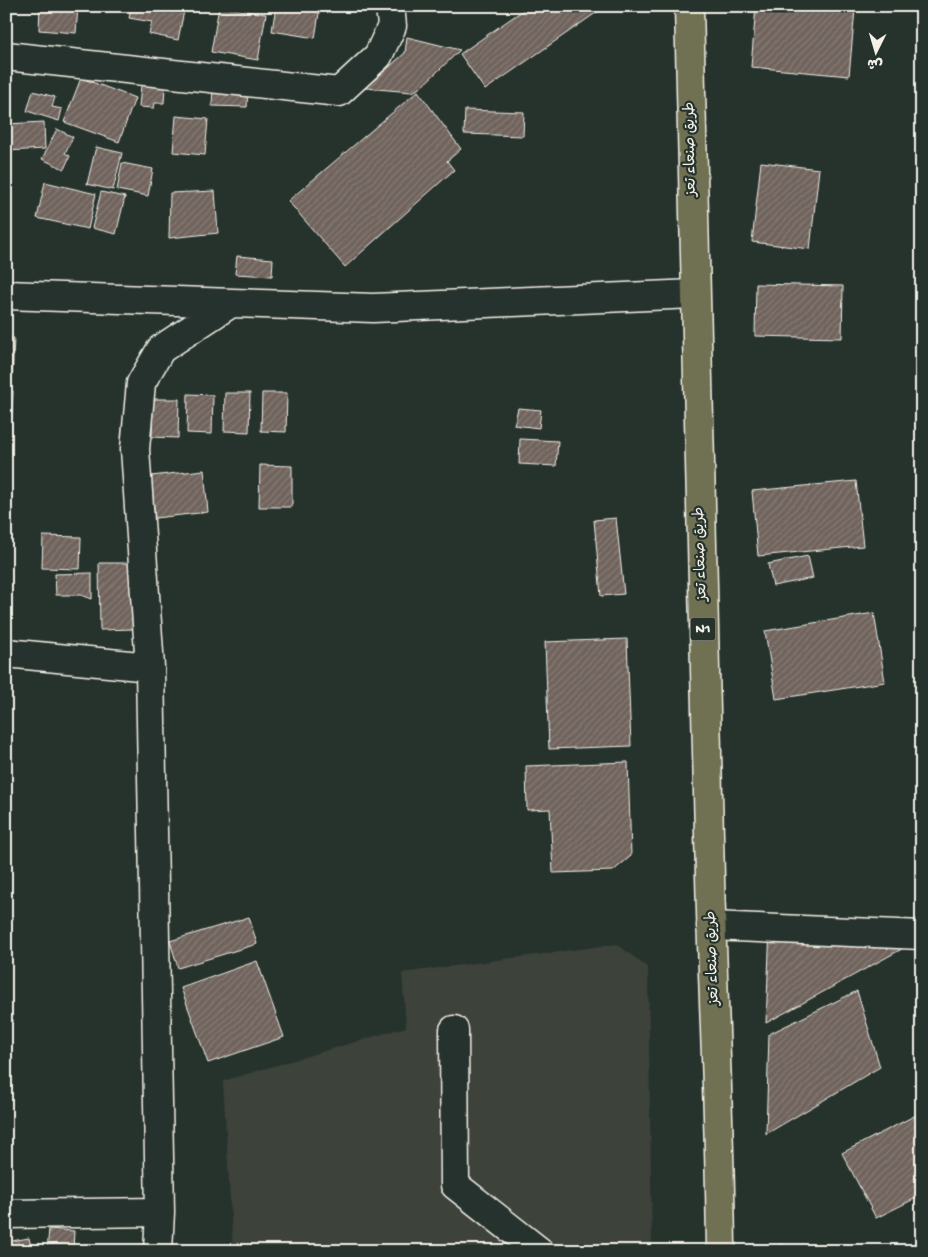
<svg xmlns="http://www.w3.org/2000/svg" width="928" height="1257" font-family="'Gochi Hand','Playpen Sans Arabic',sans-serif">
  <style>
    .built { fill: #3c423b }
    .building { fill: url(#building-hatch); stroke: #f4f1e8 }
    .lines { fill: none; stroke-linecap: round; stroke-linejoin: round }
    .minor-casing { stroke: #f4f1e8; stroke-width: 31 }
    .highway-casing { stroke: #f4f1e8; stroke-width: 31 }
    .minor { stroke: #26332d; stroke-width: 28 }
    .highway { stroke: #706f52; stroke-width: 28 }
    .labels { text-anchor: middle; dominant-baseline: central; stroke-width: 4.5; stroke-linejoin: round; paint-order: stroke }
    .shield { fill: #26332d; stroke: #b6b8b0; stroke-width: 1 }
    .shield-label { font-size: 14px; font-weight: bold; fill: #f4f1e8 }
    .street-label { font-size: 15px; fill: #f4f1e8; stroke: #26332d }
  </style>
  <defs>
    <pattern id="building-hatch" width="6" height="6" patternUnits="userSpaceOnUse" patternTransform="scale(1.25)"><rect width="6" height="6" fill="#70645d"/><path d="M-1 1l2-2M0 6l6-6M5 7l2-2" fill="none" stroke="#857b74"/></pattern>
  </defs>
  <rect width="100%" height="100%" fill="#26332d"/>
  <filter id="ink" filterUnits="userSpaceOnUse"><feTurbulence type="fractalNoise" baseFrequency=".02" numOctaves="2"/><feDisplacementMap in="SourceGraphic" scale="10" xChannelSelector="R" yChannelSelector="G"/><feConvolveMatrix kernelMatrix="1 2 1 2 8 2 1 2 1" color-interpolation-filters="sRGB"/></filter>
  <g filter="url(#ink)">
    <path class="built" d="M 617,944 L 648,968 L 652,1251 L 233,1251 L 223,1081 L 406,1027 L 402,973 Z"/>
    <path class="building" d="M 40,6 L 78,6 L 76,33 L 39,30 Z
      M 132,6 L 185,6 L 178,40 L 149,34 L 152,22 L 129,18 Z
      M 276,6 L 320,7 L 315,38 L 272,31 Z
      M 529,6 L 597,6 L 600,10 L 485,90 L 460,54 Z
      M 756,6 L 824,6 L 855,9 L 849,76 L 751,67 Z
      M 219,7 L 266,14 L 258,60 L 211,52 Z
      M 407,37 L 460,50 L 420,88 L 412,92 L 365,88 L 405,53 Z
      M 81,78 L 135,98 L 119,142 L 64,122 Z
      M 141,85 L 165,87 L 164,103 L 155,103 L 154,108 L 139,107 Z
      M 213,87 L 248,88 L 247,107 L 212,106 Z
      M 33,91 L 55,97 L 52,107 L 62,109 L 59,121 L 27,111 Z
      M 418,91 L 461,149 L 447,161 L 454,170 L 345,267 L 288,201 Z
      M 465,110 L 524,112 L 523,136 L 464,134 Z
      M 176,116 L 208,119 L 205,155 L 173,152 Z
      M 44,122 L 45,149 L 6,151 L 6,124 Z
      M 57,129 L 73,137 L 65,153 L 70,156 L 64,169 L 42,159 Z
      M 96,147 L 122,153 L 113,190 L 87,184 Z
      M 761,162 L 819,169 L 810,249 L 752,242 Z
      M 122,163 L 153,169 L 148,196 L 117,190 Z
      M 45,182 L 96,194 L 88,229 L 37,218 Z
      M 215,191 L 218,233 L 169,238 L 170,193 Z
      M 101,192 L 125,197 L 116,234 L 92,228 Z
      M 237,256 L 273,259 L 272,276 L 235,274 Z
      M 756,284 L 843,286 L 842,338 L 755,336 Z
      M 6,338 L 14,338 L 12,379 L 6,378 Z
      M 6,391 L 13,391 L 10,455 L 6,455 Z
      M 225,393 L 250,393 L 249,432 L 224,431 Z
      M 262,393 L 287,393 L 286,432 L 261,431 Z
      M 188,394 L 213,395 L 212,434 L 187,433 Z
      M 153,399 L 179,399 L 178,438 L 152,437 Z
      M 518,408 L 541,410 L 539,428 L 514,425 Z
      M 520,439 L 558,441 L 556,466 L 519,464 Z
      M 260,465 L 292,466 L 292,507 L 259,507 Z
      M 204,470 L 208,512 L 155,518 L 151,476 Z
      M 856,481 L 863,546 L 758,556 L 752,491 Z
      M 616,518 L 624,594 L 601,596 L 594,520 Z
      M 43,536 L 81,537 L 80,569 L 42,568 Z
      M 808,556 L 813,578 L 773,586 L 768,564 Z
      M 99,563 L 132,563 L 133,629 L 100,630 Z
      M 92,573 L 92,599 L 81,595 L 56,595 L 55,574 Z
      M 874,613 L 885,682 L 776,699 L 765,631 Z
      M 627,639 L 631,746 L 549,749 L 545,642 Z
      M 628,762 L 631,856 L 613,871 L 553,873 L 550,809 L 527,810 L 526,766 Z
      M 249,917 L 257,944 L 178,968 L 170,941 Z
      M 770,928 L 922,938 L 766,1023 Z
      M 257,961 L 284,1037 L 208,1063 L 181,988 Z
      M 857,991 L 880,1067 L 766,1134 L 769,1034 Z
      M 922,1112 L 922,1195 L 876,1218 L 842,1153 Z
      M 49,1229 L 74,1231 L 73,1251 L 47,1251 Z
      M 29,1238 L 32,1251 L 6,1251 L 6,1242 Z
      M 783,1244 L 783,1251 L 765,1251 L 765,1249 Z"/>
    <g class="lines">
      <g class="minor-casing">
        <path id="minor" d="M 6,56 L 339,92 L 378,56 L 392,26 L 390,6
          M 6,295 L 373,308 L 694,294
          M 6,653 L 150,667
          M 711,926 L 922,935
          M 454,1030 L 455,1185 L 539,1251
          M 6,1214 L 160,1212
          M 158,1251 L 160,1212 L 150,667 L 135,449 L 141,383 L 161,349 L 231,303"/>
      </g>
      <g class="highway-casing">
        <path id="highway" d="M 689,6 C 694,296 702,586 710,876 C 713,1001 720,1126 721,1251"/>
      </g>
      <use href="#minor" class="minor"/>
      <use href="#highway" class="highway"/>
    </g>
  </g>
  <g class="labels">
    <rect class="shield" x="690.5" y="617.5" width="25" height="23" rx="4"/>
    <g class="shield-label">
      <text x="703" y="629">N1</text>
    </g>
    <g class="street-label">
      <text transform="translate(691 149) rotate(-91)">طريق صنعاء تعز</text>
      <text transform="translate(701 554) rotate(-92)">طريق صنعاء تعز</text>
      <text transform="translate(713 958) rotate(-92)">طريق صنعاء تعز</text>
    </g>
  </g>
  <rect width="928" height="1257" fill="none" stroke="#26332d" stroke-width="25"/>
  <rect x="12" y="12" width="903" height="1232" fill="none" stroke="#f4f1e8" stroke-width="2" filter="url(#ink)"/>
  <g transform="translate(876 52) rotate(185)" stroke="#26332d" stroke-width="4" paint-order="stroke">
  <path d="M0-4L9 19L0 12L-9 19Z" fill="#f4f1e8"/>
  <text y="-8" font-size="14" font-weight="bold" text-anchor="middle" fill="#f4f1e8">ش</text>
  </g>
</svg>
